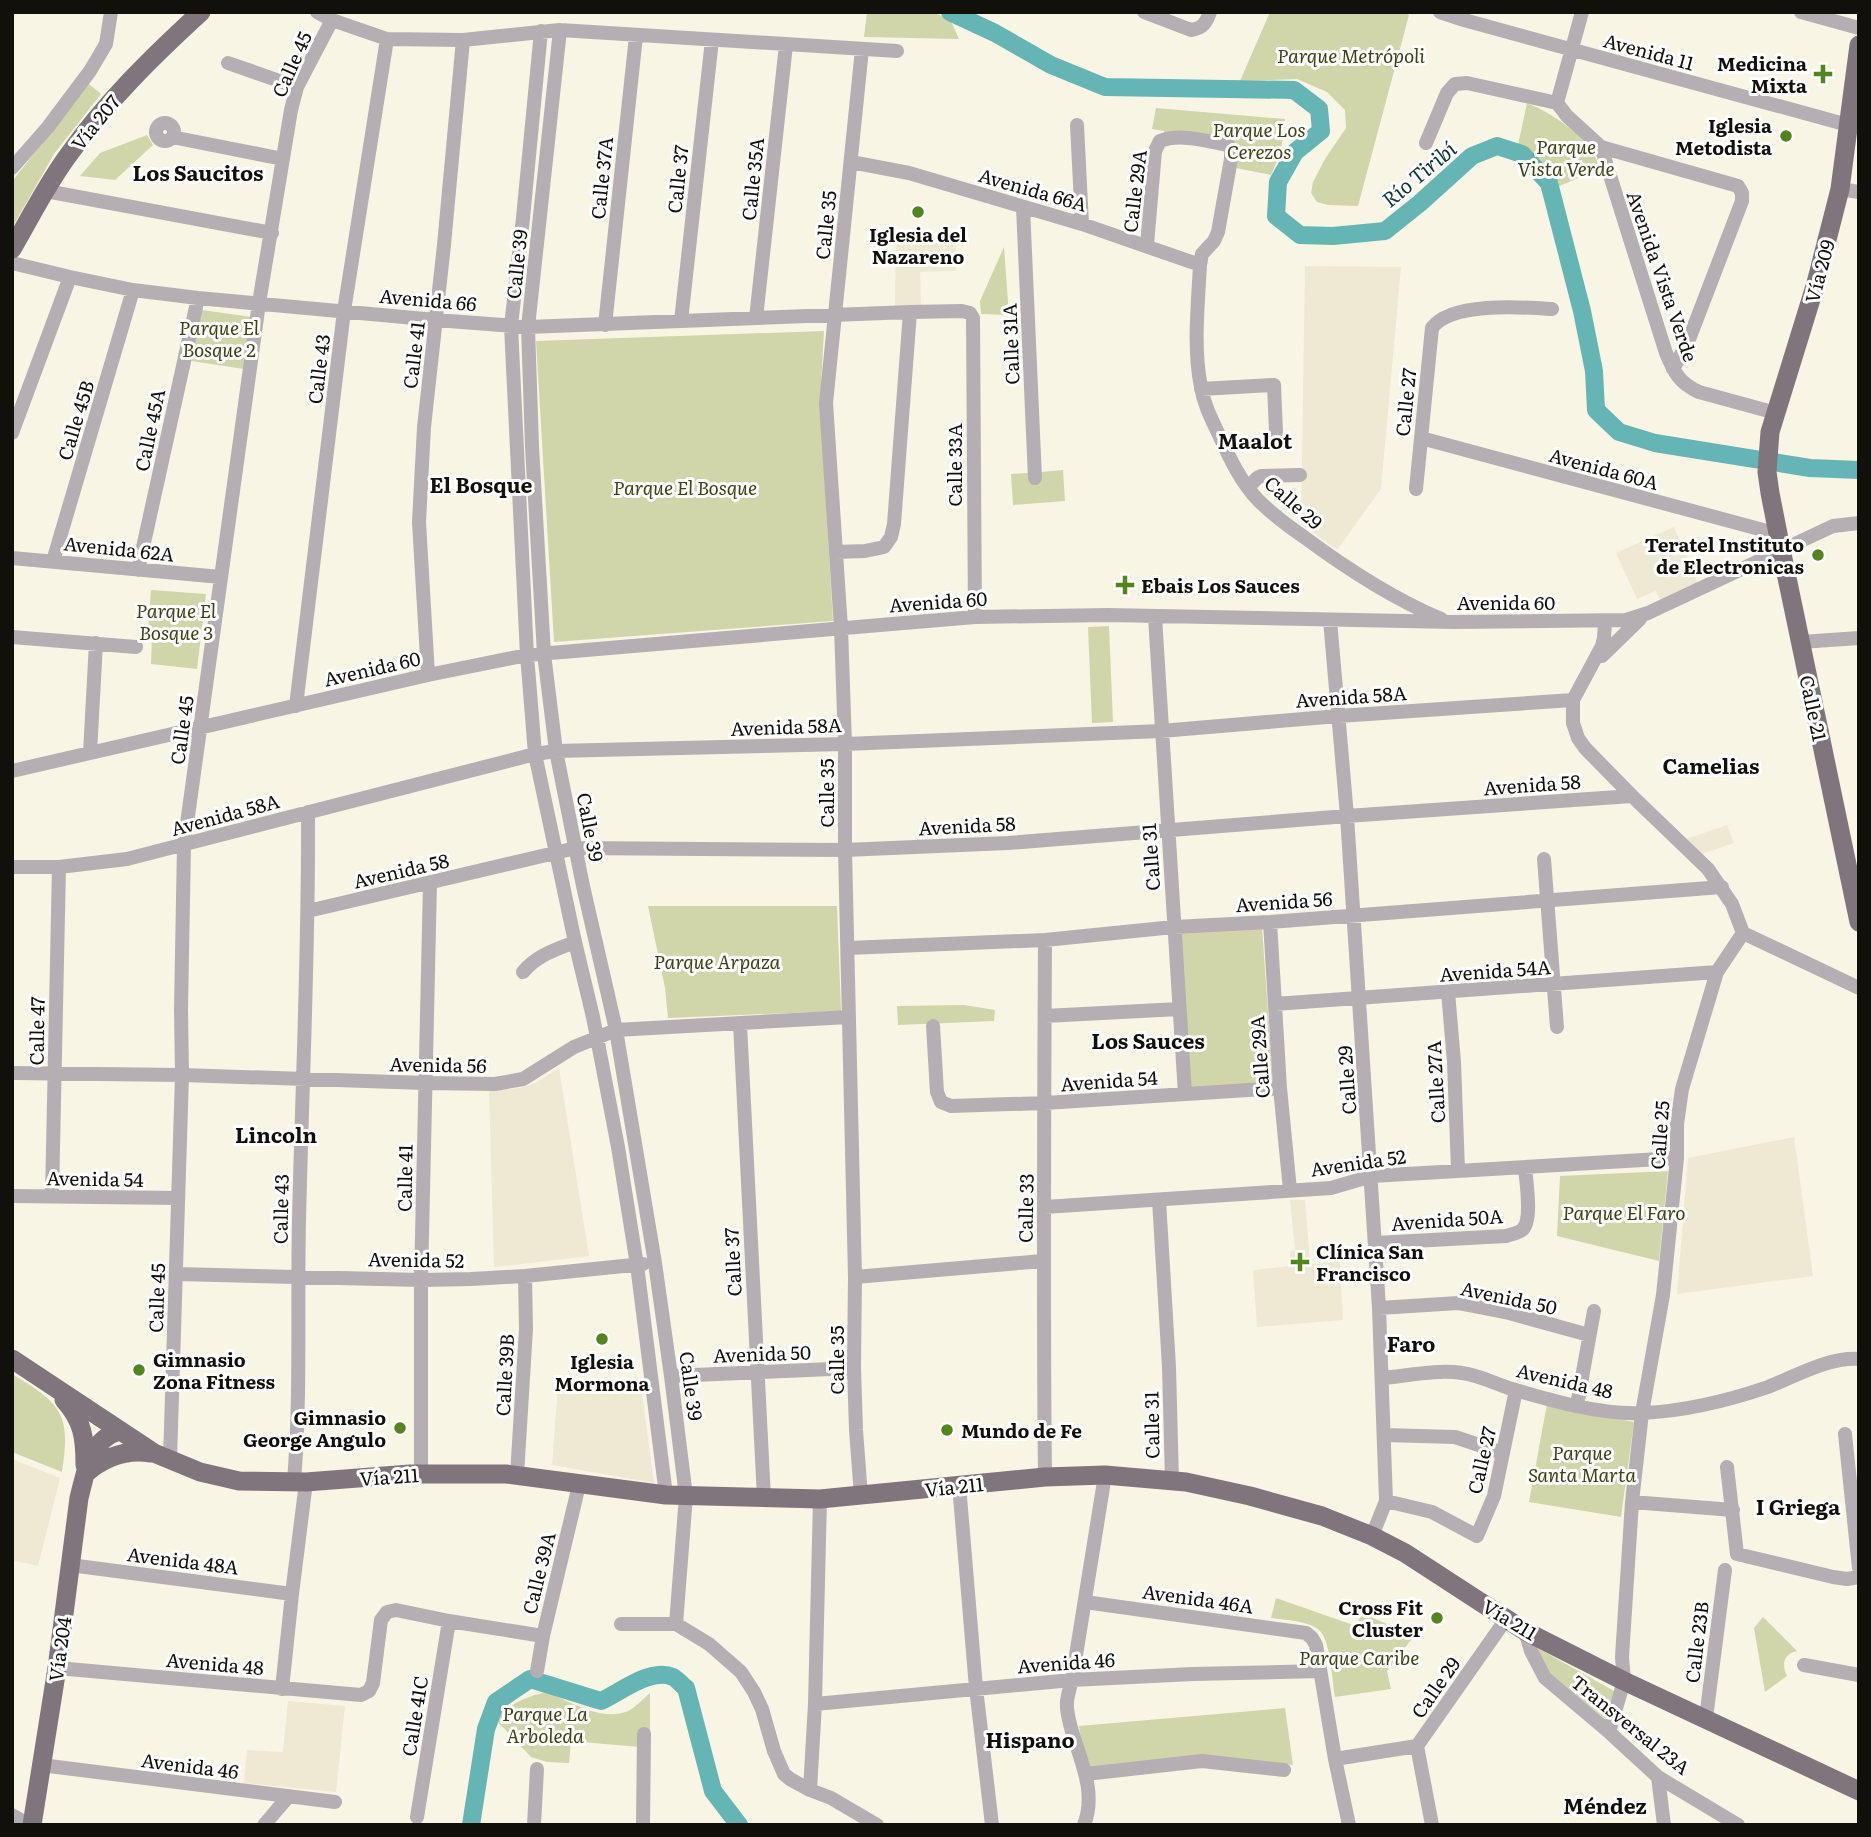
<svg xmlns="http://www.w3.org/2000/svg" width="1871" height="1837" font-family="Literata,serif">
  <style>
    .built { fill: #eee9d2 }
    .green { fill: #d0d6a9 }
    .lines { fill: none; stroke-linecap: round; stroke-linejoin: round }
    .river { stroke: #65b5b5; stroke-width: 18 }
    .minor { stroke: #b5afb3; stroke-width: 14 }
    .major { stroke: #80757d; stroke-width: 19 }
    .poi-dot { fill: #52851c; stroke: #fff; stroke-width: 2.5 }
    .labels { text-anchor: middle; dominant-baseline: central; stroke-width: 6; stroke-linejoin: round; paint-order: stroke }
    .street-label { font-size: 19px; fill: #11100b; stroke: #fff }
    .park-label { font-size: 19px; font-style: italic; fill: #3f4215; stroke: #fff }
    .poi-label { font-size: 19px; font-weight: bold; fill: #11100b; stroke: #fff; text-anchor: end }
    .neighbourhood-label { font-size: 21px; font-weight: bold; fill: #11100b; stroke: #fff }
    .water-label { font-size: 21px; font-style: italic; fill: #103738; stroke: #fff }
  </style>
  <rect width="100%" height="100%" fill="#f8f5e5"/>
  <path class="built" d="M 896,240 L 956,240 L 956,271 L 920,272 L 921,305 L 895,306 Z
    M 1305,266 L 1401,267 L 1381,489 L 1337,550 L 1301,524 Z
    M 1674,527 L 1698,584 L 1661,601 L 1656,591 L 1637,599 L 1616,553 Z
    M 1727,825 L 1734,843 L 1699,855 L 1683,840 Z
    M 559,1068 L 589,1256 L 494,1267 L 489,1091 L 520,1088 L 535,1083 Z
    M 1794,1137 L 1813,1276 L 1677,1294 L 1688,1158 Z
    M 1290,1200 L 1305,1200 L 1310,1264 L 1340,1261 L 1343,1320 L 1257,1327 L 1253,1270 L 1290,1266 L 1290,1251 L 1295,1250 Z
    M 640,1379 L 654,1483 L 552,1465 L 558,1387 Z
    M 12,1459 L 60,1478 L 38,1566 L 12,1560 Z
    M 288,1701 L 345,1706 L 336,1792 L 244,1783 L 247,1750 L 283,1752 Z"/>
  <path class="green" d="M 867,12 L 932,12 L 950,19 L 959,39 L 864,37 Z
    M 1270,12 L 1404,12 L 1409,15 L 1358,206 L 1328,205 L 1317,202 L 1311,193 L 1313,182 L 1325,159 L 1346,128 L 1345,110 L 1327,92 L 1297,79 L 1240,81 Z
    M 89,84 L 101,94 L 54,154 L 12,228 L 12,182 L 14,179 Z
    M 1527,103 C 1554,114 1592,139 1600,169 L 1557,187 C 1552,174 1531,149 1518,145 Z
    M 1156,108 L 1285,119 L 1281,152 L 1271,175 L 1236,168 L 1239,155 L 1233,146 L 1164,135 L 1164,131 L 1152,129 Z
    M 147,135 L 153,145 L 115,180 L 80,176 L 100,153 Z
    M 1004,247 L 1009,315 L 981,314 L 980,301 Z
    M 195,309 L 252,317 L 244,369 L 185,360 Z
    M 824,331 L 820,404 L 833,621 L 554,642 L 536,341 Z
    M 1063,470 L 1065,501 L 1013,505 L 1011,474 L 1028,473 L 1029,482 L 1041,481 L 1041,472 Z
    M 151,590 L 206,594 L 197,669 L 151,664 L 152,633 L 148,630 Z
    M 1109,626 L 1113,722 L 1092,723 L 1088,627 Z
    M 648,906 L 837,906 L 841,1011 L 668,1018 L 665,988 Z
    M 1262,927 L 1273,1083 L 1191,1089 L 1181,933 Z
    M 964,1005 L 995,1010 L 994,1021 L 898,1025 L 897,1006 Z
    M 1668,1171 L 1659,1261 L 1557,1236 L 1560,1176 Z
    M 12,1374 C 62,1404 71,1414 62,1472 L 12,1452 Z
    M 1547,1404 L 1634,1422 L 1621,1517 L 1529,1502 Z
    M 1276,1598 L 1356,1626 L 1362,1613 L 1414,1636 L 1387,1671 L 1391,1689 L 1335,1697 C 1332,1681 1331,1642 1320,1631 C 1311,1621 1285,1620 1271,1618 Z
    M 1763,1617 L 1797,1651 C 1784,1654 1781,1664 1787,1676 L 1765,1692 L 1754,1628 Z
    M 1534,1646 L 1614,1691 L 1605,1719 L 1548,1674 Z
    M 547,1692 C 571,1702 601,1722 628,1711 C 636,1707 644,1698 650,1693 L 650,1733 L 639,1747 L 571,1741 L 569,1763 L 547,1762 L 531,1757 L 495,1719 C 511,1703 525,1697 547,1692 Z
    M 1285,1708 L 1293,1765 L 1207,1757 L 1091,1768 L 1082,1745 L 1079,1726 Z"/>
  <g class="lines">
    <path class="river" d="M 950,12 L 995,33 L 1051,65 L 1105,87 L 1294,90 L 1319,109 L 1321,131 L 1295,152 L 1278,182 L 1276,216 L 1300,235 L 1333,236 L 1385,231 L 1420,203 L 1472,156 L 1497,146 L 1522,154 L 1549,183 L 1582,311 L 1594,371 L 1596,410 L 1619,432 L 1655,443 L 1810,468 L 1859,470
      M 471,1825 L 486,1729 L 496,1702 L 530,1679 L 601,1701 C 621,1692 651,1667 673,1677 C 677,1679 682,1685 686,1688 L 713,1791 L 739,1825"/>
    <path class="minor" d="M 317,12 L 332,20 L 387,39 L 463,40 L 560,30 L 897,51
      M 1144,12 L 1191,30 C 1203,28 1206,23 1210,12
      M 1440,12 L 1464,20 L 1848,125
      M 1801,12 L 1859,28
      M 560,30 L 528,327 L 532,447 L 544,654 L 556,751 L 583,886 L 616,1030 L 655,1263 L 671,1376 L 686,1496 L 676,1624
      M 541,31 L 523,218 L 511,326 L 527,655 L 535,754 L 575,942 L 593,1017 L 618,1147 L 637,1265 L 666,1495
      M 228,63 L 297,87
      M 1557,103 L 1582,12
      M156 132a9 9 0 1 1 18 0a9 9 0 1 1-18 0Z
      M 1077,125 L 1082,224
      M 172,137 L 283,159
      M 1426,143 L 1447,93 L 1455,84 L 1467,83 L 1557,103 L 1567,116 L 1601,147 L 1666,353 C 1674,372 1679,383 1699,392 L 1776,413
      M 1601,147 L 1738,186 L 1742,193 L 1742,201 L 1688,342 L 1673,369
      M 851,162 L 909,173 L 1082,224 L 1200,265
      M 12,168 L 48,127 L 90,71 L 106,44 L 111,12
      M 1840,189 L 1859,192
      M 46,191 L 272,233
      M 1023,207 L 1035,478
      M 1147,245 L 1155,151 L 1160,141 C 1180,133 1207,141 1228,145 L 1231,150 L 1231,159 L 1218,232 L 1214,241 L 1202,254 L 1200,265 C 1198,305 1193,348 1201,387 C 1204,405 1212,420 1220,437 C 1230,459 1241,482 1258,500 C 1272,514 1288,526 1304,537 C 1347,569 1392,598 1441,619
      M 12,263 L 70,277 L 133,290 L 198,298 L 436,320 L 528,327 L 910,312 L 962,311 L 970,313 L 973,318 L 975,617
      M 756,318 L 786,45
      M 681,321 L 712,40
      M 605,325 L 636,36
      M 1201,389 L 1274,385 L 1276,432
      M 12,433 L 70,277
      M 1421,438 L 1778,534
      M 1248,488 L 1257,478 L 1261,476 L 1300,475
      M 1416,489 L 1432,328 C 1451,302 1521,307 1552,309
      M 836,552 L 865,551 L 884,547 L 891,537 L 894,524 L 910,312
      M 12,558 L 221,577
      M 53,561 L 133,290
      M 138,570 L 198,298
      M 1155,617 L 1185,1094
      M 1330,620 L 1347,816 L 1379,1308 L 1386,1501 L 1372,1536
      M 1605,622 L 1604,638 L 1602,646 L 1573,700 L 1573,723 L 1578,738 L 1585,748 L 1632,796 L 1708,869 L 1732,904 L 1743,933
      M 12,637 L 136,647
      M 1801,642 L 1859,638
      M 1602,656 L 1640,619
      M 428,675 L 419,522 L 424,427 L 444,245 L 463,40
      M 296,706 L 344,311 L 387,39
      M 90,753 L 96,643
      M 12,771 L 428,675 L 527,655 L 975,617 L 1108,615 L 1453,622 L 1626,620 L 1648,613 L 1833,526 L 1859,523
      M 1544,859 L 1557,1027
      M 12,867 L 59,867 L 127,859 L 535,754 L 556,751 L 845,744 L 1161,731 L 1339,716 L 1573,700
      M 308,911 L 576,848 L 845,850 L 1008,843 L 1347,816 L 1632,796
      M 1270,922 L 1280,1088 L 1290,1190
      M 1743,933 L 1859,988
      M 1045,940 C 1044,1119 1043,1298 1045,1477
      M 848,948 L 1045,940 L 1174,927 L 1270,922 L 1722,887
      M 523,972 C 537,955 555,950 575,942
      M 1448,992 L 1454,1062 L 1458,1170
      M 1275,1004 L 1717,972
      M 1045,1016 L 1179,1009
      M 740,1024 L 764,1498
      M 933,1026 L 937,1092 L 941,1102 L 951,1106 L 1045,1103 L 1280,1088
      M 12,1073 L 182,1075 L 425,1083 L 495,1084 L 523,1079 L 574,1047 L 616,1030 L 849,1017
      M 12,1196 L 178,1198
      M 52,1196 L 59,867
      M 1159,1200 L 1169,1367 L 1172,1481
      M 1045,1207 L 1331,1188 L 1372,1176 L 1677,1158
      M 1376,1243 L 1506,1236 C 1512,1234 1518,1233 1522,1230 C 1533,1221 1526,1181 1525,1167
      M 177,1274 L 421,1280 L 471,1279 L 525,1276 L 643,1264
      M 855,1277 L 1043,1261
      M 1379,1308 L 1458,1303 L 1509,1313 L 1589,1335
      M 671,1376 L 854,1368
      M 1382,1378 C 1406,1376 1438,1369 1462,1373 C 1479,1375 1496,1384 1512,1389 C 1553,1401 1601,1415 1643,1413 C 1686,1411 1727,1401 1768,1387 C 1796,1376 1828,1357 1859,1359
      M 1577,1405 L 1594,1311
      M 1845,1434 L 1859,1568
      M 1384,1435 L 1455,1437 L 1503,1453
      M 170,1460 L 182,1075 L 181,1009 L 184,845 L 259,303 L 291,110 L 297,87 L 332,20
      M 1727,1467 L 1737,1554 L 1833,1577 L 1847,1579 L 1859,1577
      M 421,1474 L 421,1280 L 430,883
      M 517,1475 L 526,1329 L 525,1276
      M 294,1481 C 301,1395 297,1308 299,1221 C 302,1085 309,948 308,812
      M 959,1485 L 976,1688 L 992,1825
      M 861,1496 L 856,1430 L 854,1368 L 855,1277 L 845,850 L 845,744 L 841,628 L 826,403 L 862,49
      M 1386,1501 L 1432,1512 L 1477,1536 L 1494,1496 L 1516,1390
      M 1632,1502 L 1733,1510
      M 70,1565 L 292,1594
      M 1085,1602 L 1306,1633 L 1312,1638 L 1316,1645 L 1335,1759 L 1349,1825
      M 621,1624 L 676,1624 L 709,1644 L 741,1672 L 754,1692 L 762,1709 L 774,1751 L 784,1774 L 790,1779 L 810,1790 L 831,1798 L 877,1825
      M 1525,1631 L 1531,1651 L 1545,1678 L 1609,1732 L 1658,1777 L 1738,1825
      M 1804,1665 L 1859,1675
      M 57,1668 L 361,1695 L 369,1691 L 373,1683 L 381,1620 L 387,1612 L 396,1610 L 449,1621 L 543,1636
      M 537,1671 L 543,1636 L 579,1485
      M 282,1689 L 292,1594 L 306,1482
      M 815,1704 L 1072,1680 L 1193,1674 L 1320,1671
      M 1706,1718 L 1725,1570
      M 1609,1732 L 1624,1681 L 1622,1657 L 1632,1502 L 1642,1413 L 1663,1295 L 1677,1158 L 1677,1124 L 1682,1089 L 1717,972 L 1743,933
      M 1335,1759 L 1417,1746
      M 41,1765 L 335,1802
      M 1086,1774 L 1202,1761 L 1284,1770
      M 1658,1777 L 1664,1825
      M 810,1790 L 815,1704 L 820,1499
      M 12,1815 L 30,1825
      M 417,1817 L 449,1621
      M 264,1825 L 288,1797
      M 534,1825 L 537,1769
      M 643,1825 L 644,1734
      M 1084,1825 C 1097,1792 1080,1760 1071,1728 C 1069,1720 1066,1710 1067,1701 C 1068,1694 1070,1687 1072,1680 L 1105,1475
      M 1432,1825 L 1417,1746 L 1506,1619"/>
    <path class="major" d="M 1859,45 L 1840,189 L 1816,283 L 1770,432 L 1767,472 L 1770,493 L 1781,549 L 1859,922
      M 12,249 C 30,218 46,186 67,157 C 105,103 152,57 201,12
      M 12,1359 L 154,1453 L 200,1472 L 239,1481 L 306,1482 L 410,1474 L 506,1474 L 666,1495 L 820,1499 L 1045,1477 L 1105,1475 L 1186,1482 L 1250,1496 L 1322,1516 L 1372,1536 L 1405,1553 L 1525,1631 L 1624,1681 L 1859,1791
      M 64,1400 C 83,1421 85,1438 85,1465
      M 85,1474 C 104,1457 126,1449 151,1453
      M 32,1825 L 57,1668 L 79,1498 C 86,1471 90,1440 119,1431"/>
  </g>
  <g class="poi-dot">
    <path d="M1819.5 63.5h7v7h7v7h-7v7h-7v-7h-7v-7h7z"/>
    <circle cx="1786" cy="136" r="7"/>
    <circle cx="918" cy="212" r="7"/>
    <circle cx="1818" cy="555" r="7"/>
    <path d="M1121.5 574.5h7v7h7v7h-7v7h-7v-7h-7v-7h7z"/>
    <path d="M1296.5 1251.5h7v7h7v7h-7v7h-7v-7h-7v-7h7z"/>
    <circle cx="602" cy="1339" r="7"/>
    <circle cx="139" cy="1370" r="7"/>
    <circle cx="400" cy="1428" r="7"/>
    <circle cx="947" cy="1430" r="7"/>
    <circle cx="1437" cy="1618" r="7"/>
  </g>
  <g class="labels">
    <g class="street-label">
      <text transform="translate(1649 51) rotate(15)">Avenida 11</text>
      <text transform="translate(291 64) rotate(-66)">Calle 45</text>
      <text transform="translate(95 122) rotate(-51)">Vía 207</text>
      <text transform="translate(601 178) rotate(-84)">Calle 37A</text>
      <text transform="translate(677 179) rotate(-84)">Calle 37</text>
      <text transform="translate(752 179) rotate(-84)">Calle 35A</text>
      <text transform="translate(1033 189) rotate(16)">Avenida 66A</text>
      <text transform="translate(1134 191) rotate(-83)">Calle 29A</text>
      <text transform="translate(825 225) rotate(-84)">Calle 35</text>
      <text transform="translate(516 264) rotate(-84)">Calle 39</text>
      <text transform="translate(1819 271) rotate(-75)">Vía 209</text>
      <text transform="translate(1663 276) rotate(71)">Avenida Vista Verde</text>
      <text transform="translate(428 299) rotate(5)">Avenida 66</text>
      <text transform="translate(1010 344) rotate(-92)">Calle 31A</text>
      <text transform="translate(413 355) rotate(-83)">Calle 41</text>
      <text transform="translate(318 369) rotate(-83)">Calle 43</text>
      <text transform="translate(1405 402) rotate(-84)">Calle 27</text>
      <text transform="translate(75 420) rotate(-73)">Calle 45B</text>
      <text transform="translate(149 430) rotate(-78)">Calle 45A</text>
      <text transform="translate(954 465) rotate(-90)">Calle 33A</text>
      <text transform="translate(1604 468) rotate(15)">Avenida 60A</text>
      <text transform="translate(1294 502) rotate(41)">Calle 29</text>
      <text transform="translate(119 548) rotate(6)">Avenida 62A</text>
      <text transform="translate(938 601) rotate(-4)">Avenida 60</text>
      <text x="1506" y="602">Avenida 60</text>
      <text transform="translate(372 668) rotate(-13)">Avenida 60</text>
      <text transform="translate(1351 696) rotate(-4)">Avenida 58A</text>
      <text transform="translate(1814 708) rotate(78)">Calle 21</text>
      <text transform="translate(786 726) rotate(-2)">Avenida 58A</text>
      <text transform="translate(181 730) rotate(-82)">Calle 45</text>
      <text transform="translate(1532 784) rotate(-4)">Avenida 58</text>
      <text transform="translate(826 793) rotate(-90)">Calle 35</text>
      <text transform="translate(225 814) rotate(-15)">Avenida 58A</text>
      <text transform="translate(967 825) rotate(-3)">Avenida 58</text>
      <text transform="translate(591 827) rotate(79)">Calle 39</text>
      <text transform="translate(1150 857) rotate(-94)">Calle 31</text>
      <text transform="translate(401 870) rotate(-13)">Avenida 58</text>
      <text transform="translate(1284 901) rotate(-4)">Avenida 56</text>
      <text transform="translate(1495 970) rotate(-4)">Avenida 54A</text>
      <text transform="translate(36 1031) rotate(-89)">Calle 47</text>
      <text transform="translate(1259 1057) rotate(-94)">Calle 29A</text>
      <text transform="translate(438 1064) rotate(1)">Avenida 56</text>
      <text transform="translate(1109 1080) rotate(-4)">Avenida 54</text>
      <text transform="translate(1346 1080) rotate(-94)">Calle 29</text>
      <text transform="translate(1435 1082) rotate(-93)">Calle 27A</text>
      <text transform="translate(1659 1135) rotate(-86)">Calle 25</text>
      <text transform="translate(1358 1162) rotate(-8)">Avenida 52</text>
      <text transform="translate(95 1178) rotate(1)">Avenida 54</text>
      <text transform="translate(404 1178) rotate(-89)">Calle 41</text>
      <text transform="translate(1025 1208) rotate(-89)">Calle 33</text>
      <text transform="translate(280 1209) rotate(-89)">Calle 43</text>
      <text transform="translate(1447 1219) rotate(-4)">Avenida 50A</text>
      <text transform="translate(416 1259) rotate(1)">Avenida 52</text>
      <text transform="translate(732 1262) rotate(-93)">Calle 37</text>
      <text transform="translate(1509 1297) rotate(12)">Avenida 50</text>
      <text transform="translate(156 1298) rotate(-88)">Calle 45</text>
      <text transform="translate(762 1353) rotate(-2)">Avenida 50</text>
      <text transform="translate(836 1360) rotate(-90)">Calle 35</text>
      <text transform="translate(504 1375) rotate(-87)">Calle 39B</text>
      <text transform="translate(1565 1380) rotate(13)">Avenida 48</text>
      <text transform="translate(692 1386) rotate(82)">Calle 39</text>
      <text transform="translate(1151 1425) rotate(-91)">Calle 31</text>
      <text transform="translate(1481 1460) rotate(-77)">Calle 27</text>
      <text transform="translate(389 1476) rotate(-4)">Vía 211</text>
      <text transform="translate(954 1486) rotate(-6)">Vía 211</text>
      <text transform="translate(183 1560) rotate(7)">Avenida 48A</text>
      <text transform="translate(538 1573) rotate(-76)">Calle 39A</text>
      <text transform="translate(1198 1598) rotate(8)">Avenida 46A</text>
      <text transform="translate(1510 1619) rotate(31)">Vía 211</text>
      <text transform="translate(1696 1642) rotate(-83)">Calle 23B</text>
      <text transform="translate(59 1649) rotate(-82)">Vía 204</text>
      <text transform="translate(1066 1662) rotate(-4)">Avenida 46</text>
      <text transform="translate(215 1663) rotate(5)">Avenida 48</text>
      <text transform="translate(1435 1687) rotate(-55)">Calle 29</text>
      <text transform="translate(414 1716) rotate(-81)">Calle 41C</text>
      <text transform="translate(1631 1724) rotate(39)">Transversal 23A</text>
      <text transform="translate(190 1765) rotate(7)">Avenida 46</text>
    </g>
    <g class="park-label">
      <text x="1351" y="55">Parque Metrópoli</text>
      <text x="1259" y="129">Parque Los<tspan x="1259" dy="22">Cerezos</tspan></text>
      <text x="1566" y="146">Parque<tspan x="1566" dy="22">Vista Verde</tspan></text>
      <text x="219" y="327">Parque El<tspan x="219" dy="22">Bosque 2</tspan></text>
      <text x="685" y="487">Parque El Bosque</text>
      <text x="176" y="610">Parque El<tspan x="176" dy="22">Bosque 3</tspan></text>
      <text x="717" y="961">Parque Arpaza</text>
      <text x="1624" y="1212">Parque El Faro</text>
      <text x="1582" y="1452">Parque<tspan x="1582" dy="22">Santa Marta</tspan></text>
      <text x="1359" y="1657">Parque Caribe</text>
      <text x="545" y="1713">Parque La<tspan x="545" dy="22">Arboleda</tspan></text>
    </g>
    <g class="poi-label">
      <text x="1807" y="63">Medicina<tspan x="1807" dy="22">Mixta</tspan></text>
      <text x="1772" y="125">Iglesia<tspan x="1772" dy="22">Metodista</tspan></text>
      <text x="918" y="234" text-anchor="middle">Iglesia del<tspan x="918" dy="22">Nazareno</tspan></text>
      <text x="1804" y="544">Teratel Instituto<tspan x="1804" dy="22">de Electronicas</tspan></text>
      <text x="1141" y="585" text-anchor="start">Ebais Los Sauces</text>
      <text x="1316" y="1251" text-anchor="start">Clínica San<tspan x="1316" dy="22">Francisco</tspan></text>
      <text x="153" y="1359" text-anchor="start">Gimnasio<tspan x="153" dy="22">Zona Fitness</tspan></text>
      <text x="602" y="1361" text-anchor="middle">Iglesia<tspan x="602" dy="22">Mormona</tspan></text>
      <text x="386" y="1417">Gimnasio<tspan x="386" dy="22">George Angulo</tspan></text>
      <text x="961" y="1430" text-anchor="start">Mundo de Fe</text>
      <text x="1423" y="1607">Cross Fit<tspan x="1423" dy="22">Cluster</tspan></text>
    </g>
    <g class="neighbourhood-label">
      <text x="198" y="171">Los Saucitos</text>
      <text x="1255" y="439">Maalot</text>
      <text x="481" y="483">El Bosque</text>
      <text x="1711" y="764">Camelias</text>
      <text x="1148" y="1039">Los Sauces</text>
      <text x="276" y="1133">Lincoln</text>
      <text x="1411" y="1342">Faro</text>
      <text x="1798" y="1505">I Griega</text>
      <text x="1030" y="1738">Hispano</text>
      <text x="1605" y="1804">Méndez</text>
    </g>
    <g class="water-label">
      <text transform="translate(1418 173) rotate(-40)">Río Tiribí</text>
    </g>
  </g>
  <rect width="1871" height="1837" fill="none" stroke="#11100b" stroke-width="28"/>
</svg>
